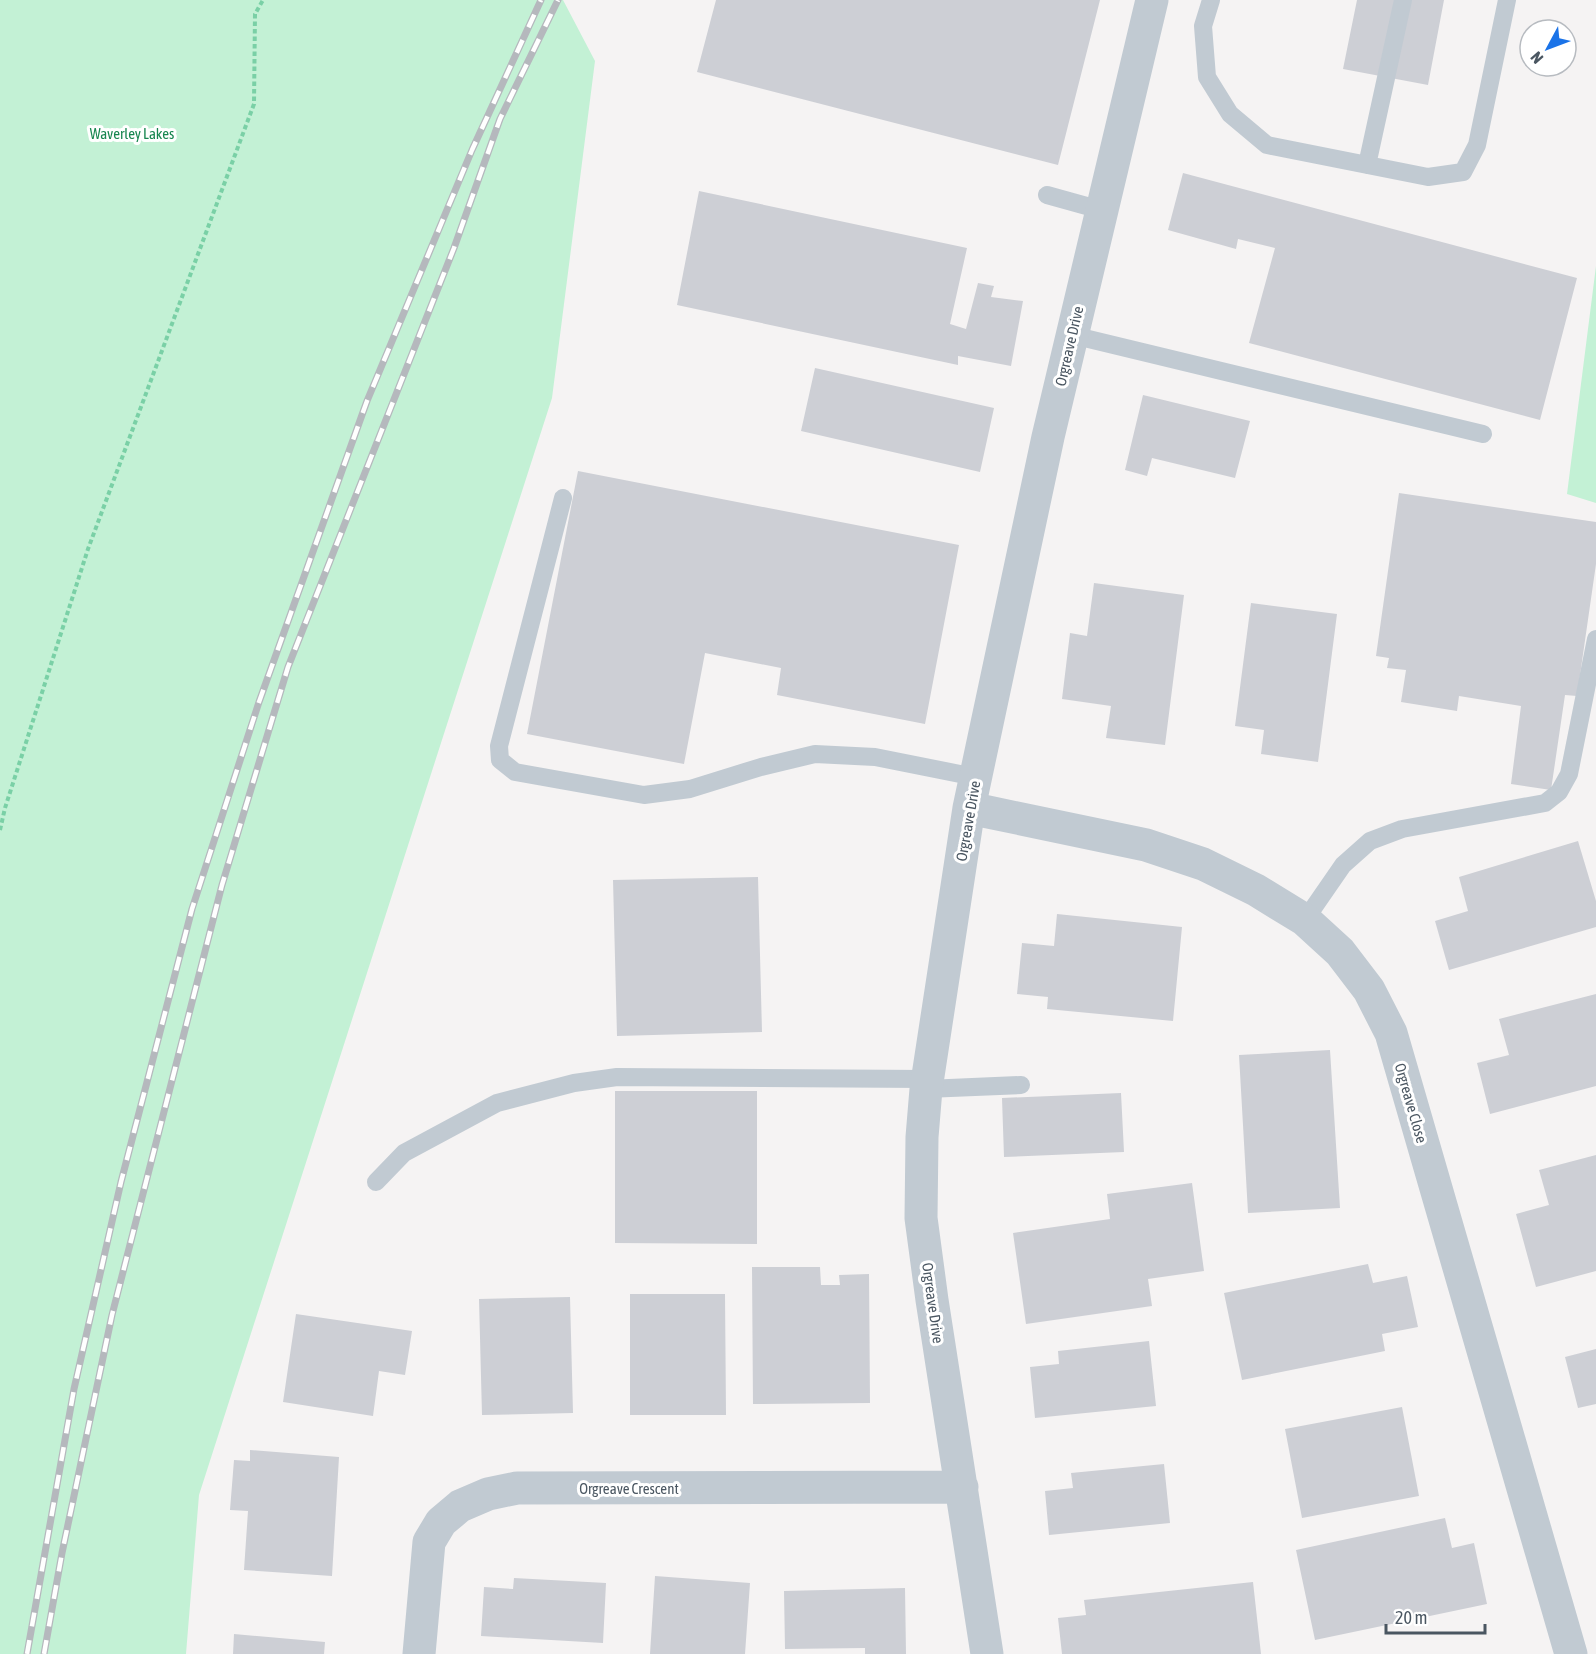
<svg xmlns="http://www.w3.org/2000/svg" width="1596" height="1654" font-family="'Asap Condensed',sans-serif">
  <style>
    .green { fill: #c3f1d5 }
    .building { fill: #cdcfd5 }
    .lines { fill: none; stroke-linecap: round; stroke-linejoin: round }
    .path { stroke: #7ad0a6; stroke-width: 4; stroke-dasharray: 4.5 3; stroke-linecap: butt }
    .service { stroke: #c1cad2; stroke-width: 18 }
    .minor { stroke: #c1cad2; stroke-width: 33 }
    .rail-casing { stroke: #b5b8bd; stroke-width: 7 }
    .rail { stroke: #fff; stroke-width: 4.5; stroke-dasharray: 14; stroke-linecap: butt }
    .labels { text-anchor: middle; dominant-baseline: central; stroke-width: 6; stroke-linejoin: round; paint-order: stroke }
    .park-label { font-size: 15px; fill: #17864f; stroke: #fff }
    .street-label { font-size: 15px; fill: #4a5661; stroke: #fff }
  </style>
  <rect width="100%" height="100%" fill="#f5f3f3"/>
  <path class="green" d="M 0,0 L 563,0 L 595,61 L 552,398 L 199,1495 L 186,1654 L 0,1654 Z
    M 1596,266 L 1596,503 L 1567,494 Z"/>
  <path class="building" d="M 716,0 L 1100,0 L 1058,165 L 697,72 Z
    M 1357,0 L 1444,0 L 1428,85 L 1343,69 Z
    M 1183,173 L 1577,278 L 1540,420 L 1249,343 L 1275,248 L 1238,239 L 1236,249 L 1168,230 Z
    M 699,191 L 967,248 L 950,324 L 966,329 L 978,283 L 994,286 L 991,297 L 1023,301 L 1011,366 L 958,356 L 958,365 L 677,305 Z
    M 815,368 L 994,408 L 980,472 L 801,431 Z
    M 1143,395 L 1250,421 L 1235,478 L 1152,458 L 1147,476 L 1125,470 Z
    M 578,471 L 959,545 L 925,724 L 777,695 L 781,668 L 705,653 L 684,764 L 527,734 Z
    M 1399,493 L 1596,522 L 1596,564 L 1577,696 L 1565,695 L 1551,790 L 1511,784 L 1521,706 L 1459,696 L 1457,711 L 1401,702 L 1406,670 L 1387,668 L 1389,658 L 1376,656 Z
    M 1094,583 L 1184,595 L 1165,745 L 1106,738 L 1111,706 L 1062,699 L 1070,633 L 1087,636 Z
    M 1251,603 L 1337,614 L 1318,762 L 1261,754 L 1264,730 L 1235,726 Z
    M 1578,841 L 1596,901 L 1596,927 L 1449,970 L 1435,921 L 1468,911 L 1459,877 Z
    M 758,877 L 762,1032 L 617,1036 L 613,880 Z
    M 1057,914 L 1182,927 L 1173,1021 L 1047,1009 L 1048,997 L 1017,994 L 1022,943 L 1054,946 Z
    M 1596,994 L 1596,1086 L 1490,1114 L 1477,1063 L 1509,1055 L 1499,1019 Z
    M 1330,1050 L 1340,1208 L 1248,1213 L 1239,1055 Z
    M 615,1091 L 757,1091 L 757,1244 L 615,1243 Z
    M 1121,1093 L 1124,1152 L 1004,1157 L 1002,1098 Z
    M 1596,1155 L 1596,1271 L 1536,1287 L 1516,1214 L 1549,1205 L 1539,1170 Z
    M 1192,1183 L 1204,1271 L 1148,1279 L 1152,1306 L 1026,1324 L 1013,1233 L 1110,1219 L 1107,1194 Z
    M 1368,1264 L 1373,1283 L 1407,1276 L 1418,1327 L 1382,1334 L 1385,1351 L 1242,1380 L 1224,1293 Z
    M 752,1267 L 820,1267 L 821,1285 L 840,1285 L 839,1275 L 869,1274 L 870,1403 L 753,1404 Z
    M 630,1294 L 725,1294 L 726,1415 L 630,1415 Z
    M 570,1297 L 573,1413 L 482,1415 L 479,1299 Z
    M 296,1314 L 412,1331 L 405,1375 L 379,1371 L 373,1416 L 283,1402 Z
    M 1149,1341 L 1156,1406 L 1035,1418 L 1030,1367 L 1059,1364 L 1058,1351 Z
    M 1596,1349 L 1596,1404 L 1578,1408 L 1565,1357 Z
    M 1402,1407 L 1419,1496 L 1302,1518 L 1285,1429 Z
    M 250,1450 L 339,1457 L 332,1576 L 244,1570 L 248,1511 L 230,1510 L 234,1460 L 250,1461 Z
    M 1164,1464 L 1170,1523 L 1049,1535 L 1045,1491 L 1073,1488 L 1071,1473 Z
    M 1445,1518 L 1452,1548 L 1474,1543 L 1487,1604 L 1315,1640 L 1296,1550 Z
    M 655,1576 L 750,1583 L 745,1654 L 650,1654 Z
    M 514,1578 L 606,1583 L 603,1643 L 481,1636 L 484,1587 L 513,1589 Z
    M 1253,1582 L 1261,1654 L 1062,1654 L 1058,1618 L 1086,1615 L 1084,1600 Z
    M 905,1588 L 906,1654 L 865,1654 L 865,1648 L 785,1649 L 784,1591 Z
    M 234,1634 L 325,1642 L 324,1654 L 233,1654 Z"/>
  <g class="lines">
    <path class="path" d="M 0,830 L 5,808 L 88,549 L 254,104 L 255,14 L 263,0"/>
    <path class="service" d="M 1211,0 L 1203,26 L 1207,77 L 1230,114 L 1267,145 L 1428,177 L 1463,172 L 1477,145 L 1507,0
      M 1367,165 L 1403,0
      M 1047,195 L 1101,210
      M 1072,335 L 1483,434
      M 563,498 L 499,746 L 500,760 L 515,772 L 644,795 L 690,789 L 761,767 L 815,754 L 875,757 L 975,777
      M 1305,920 L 1343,865 L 1370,841 L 1402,829 L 1545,803 L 1559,792 L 1569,774 L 1596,639
      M 926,1089 L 1021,1085
      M 376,1182 L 404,1153 L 497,1103 L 574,1083 L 617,1077 L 927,1079"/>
    <path class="minor" d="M 969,808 L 1146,845 L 1203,864 L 1256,890 L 1305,920 L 1340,952 L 1369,990 L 1391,1033 L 1571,1654
      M 419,1654 L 429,1542 L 441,1522 L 460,1506 L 488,1494 L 517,1488 L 962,1487
      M 987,1654 L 932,1300 L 921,1218 L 922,1137 L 926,1089 L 969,808 L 1048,437 L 1152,0"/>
    <g class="rail-casing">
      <path id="rail" d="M 27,1654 L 74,1389 L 121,1182 L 192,909 L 259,702 L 367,401 L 472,150 L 541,0
        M 44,1654 L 62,1553 L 112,1315 L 222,885 L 288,667 L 454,248 L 500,119 L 558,0"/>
    </g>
    <use href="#rail" class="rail"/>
  </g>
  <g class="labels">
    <g class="park-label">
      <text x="132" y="133">Waverley Lakes</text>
    </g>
    <g class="street-label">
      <text transform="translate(1069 346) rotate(-77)">Orgreave Drive</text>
      <text transform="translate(968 821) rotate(-80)">Orgreave Drive</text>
      <text transform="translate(1411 1103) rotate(74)">Orgreave Close</text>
      <text transform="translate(933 1303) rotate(82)">Orgreave Drive</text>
      <text x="629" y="1488">Orgreave Crescent</text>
    </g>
  </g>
  <g transform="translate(1548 48) rotate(229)"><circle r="28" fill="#ffffff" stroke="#b7bbc0" stroke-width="1.5"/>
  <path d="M0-4.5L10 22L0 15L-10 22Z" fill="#1a73e8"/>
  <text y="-9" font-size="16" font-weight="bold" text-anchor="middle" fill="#4a5661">N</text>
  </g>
  <path d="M1386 1624v9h99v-9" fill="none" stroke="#4a5661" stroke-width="3"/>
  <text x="1395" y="1624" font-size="18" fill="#4a5661" stroke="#ffffff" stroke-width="4.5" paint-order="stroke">20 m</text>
</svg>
